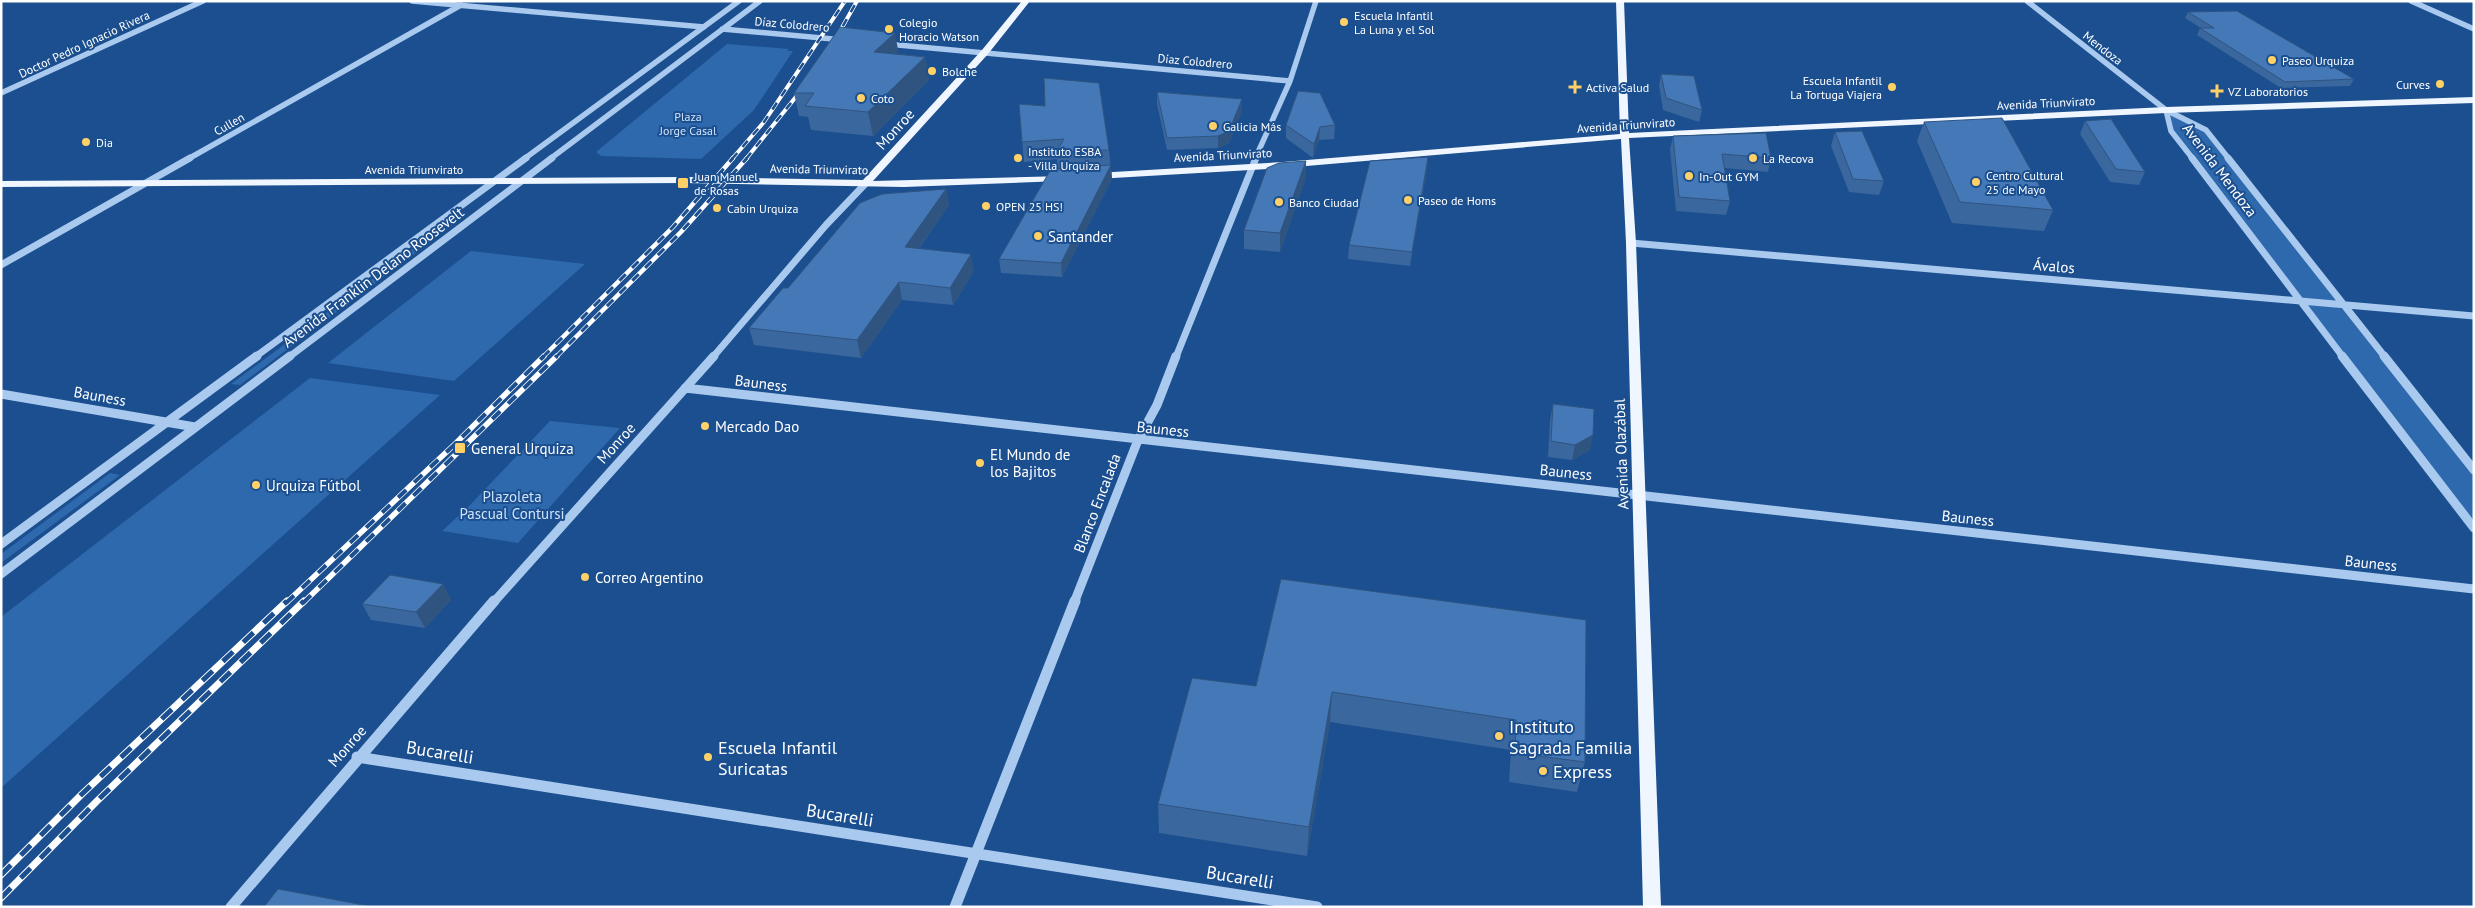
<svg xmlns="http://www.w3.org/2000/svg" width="2475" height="908" font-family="'PT Sans',sans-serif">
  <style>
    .green { fill: #2e69ad }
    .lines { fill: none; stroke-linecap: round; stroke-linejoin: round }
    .minor-far3 { stroke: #a9c9ee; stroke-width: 5.5 }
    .minor-far2 { stroke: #a9c9ee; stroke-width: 7 }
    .minor-far1 { stroke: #a9c9ee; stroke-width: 9 }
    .minor { stroke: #a9c9ee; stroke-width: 11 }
    .major { fill: #f0f6ff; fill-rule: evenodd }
    .rail-far3-casing { stroke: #fff; stroke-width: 4 }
    .rail-far2-casing { stroke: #fff; stroke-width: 4.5 }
    .rail-far1-casing { stroke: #fff; stroke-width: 5.5 }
    .rail-casing { stroke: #fff; stroke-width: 7 }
    .rail-far3 { stroke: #1b4f8f; stroke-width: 2.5; stroke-dasharray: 8; stroke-linecap: butt }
    .rail-far2 { stroke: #1b4f8f; stroke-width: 3; stroke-dasharray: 9; stroke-linecap: butt }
    .rail-far1 { stroke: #1b4f8f; stroke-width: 4; stroke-dasharray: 11; stroke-linecap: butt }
    .rail { stroke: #1b4f8f; stroke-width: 5; stroke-dasharray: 14; stroke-linecap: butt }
    .wall { fill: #3a679d }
    .shaded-wall { fill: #305480 }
    .building { fill: #4478b7; stroke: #305480 }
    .poi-dot { fill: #ffd166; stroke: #1b4f8f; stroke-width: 2 }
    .labels { text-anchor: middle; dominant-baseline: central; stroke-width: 4; stroke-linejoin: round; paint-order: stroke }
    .far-poi-label { font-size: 12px; fill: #fff; stroke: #1b4f8f; text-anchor: start }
    .far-street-label { font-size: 12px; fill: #fff; stroke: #1b4f8f }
    .far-park-label { font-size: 12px; fill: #cfe3fa; stroke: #1b4f8f }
    .street-label { font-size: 15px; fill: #fff; stroke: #1b4f8f }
    .poi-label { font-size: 15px; fill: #fff; stroke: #1b4f8f; text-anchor: start }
    .park-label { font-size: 15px; fill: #cfe3fa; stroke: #1b4f8f }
    .near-poi-label { font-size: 18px; fill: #fff; stroke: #1b4f8f; text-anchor: start }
    .near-street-label { font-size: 18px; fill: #fff; stroke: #1b4f8f }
  </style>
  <rect width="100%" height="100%" fill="#1b4f8f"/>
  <path class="green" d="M 727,44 L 789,49 L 787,51 L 793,51 L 754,110 L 701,159 L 601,156 L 596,152 Z
    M 2166,110 L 2206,130 L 2474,470 L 2474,528 L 2171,131 Z
    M 458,215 L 466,215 L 240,385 L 231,384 Z
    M 471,251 L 585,264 L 454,381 L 328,363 Z
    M 310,378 L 440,395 L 1,788 L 1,617 Z
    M 550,421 L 620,428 L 518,543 L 442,531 L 469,506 Z
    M 110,473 L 120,475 L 1,563 L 1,554 Z"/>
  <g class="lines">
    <path class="minor-far3" d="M 412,1 L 704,27
      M 2027,1 L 2166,110 L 2206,130 L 2229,159
      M 2411,1 L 2474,29
      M 722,29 L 844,40
      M 887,44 L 1290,81
      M 1,93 L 203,1
      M 2166,110 L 2171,131 L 2193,159
      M 188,159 L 461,5
      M 524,159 L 739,1
      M 550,159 L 760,1
      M 1255,159 L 1290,81 L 1316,1"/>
    <path class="minor-far2" d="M 2192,158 L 2343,357
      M 2228,158 L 2385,357
      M 1631,243 L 2474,316
      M 1,265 L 190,158
      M 255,357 L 526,158
      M 289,357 L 552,158
      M 713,357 L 826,225 L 866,183
      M 1176,357 L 1256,158"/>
    <path class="minor-far1" d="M 2342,356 L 2474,528
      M 2384,356 L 2474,470
      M 685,388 L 2474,589
      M 1,394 L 195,427
      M 1,544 L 257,356
      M 1,574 L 290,356
      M 493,603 L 714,356
      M 1074,603 L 1138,440 L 1157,405 L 1176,356"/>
    <path class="minor" d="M 357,757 L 1317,907
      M 231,907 L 494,601
      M 955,907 L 1075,601"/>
    <path class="major" d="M 1022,1 L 1030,1 L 988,54 L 873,181 L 1064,176 L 1064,180 L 1061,181 L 904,187 L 684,183 L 1,187 L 1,181 L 684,177 L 863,180 L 982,50 Z
      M 1616,1 L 1624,1 L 1629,133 L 2166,107 L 2474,97 L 2474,103 L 2166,113 L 1629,138 L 1636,243 L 1661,907 L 1643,907 L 1626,243 L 1621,139 L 1283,168 L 1096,179 L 1091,176 L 1096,173 L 1283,162 L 1620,134 Z"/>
    <g class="rail-far3-casing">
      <path id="rail-far3" d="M 835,40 L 857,1
        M 732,159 L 764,122 L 845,1
        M 746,159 L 803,88"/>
    </g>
    <g class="rail-far2-casing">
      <path id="rail-far2" d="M 543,357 L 673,227 L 733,158
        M 556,357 L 681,232 L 747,158"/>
    </g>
    <g class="rail-far1-casing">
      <path id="rail-far1" d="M 286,603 L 455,444 L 544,356
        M 303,603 L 557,356"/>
    </g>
    <g class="rail-casing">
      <path id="rail" d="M 1,875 L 82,794 L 287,601
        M 1,898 L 97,801 L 304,601"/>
    </g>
    <use href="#rail-far3" class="rail-far3"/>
    <use href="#rail-far2" class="rail-far2"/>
    <use href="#rail-far1" class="rail-far1"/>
    <use href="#rail" class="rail"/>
  </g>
  <path class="wall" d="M 2188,12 L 2354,79 L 2350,86 L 2281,88 L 2197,35 L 2200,28 L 2201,28 L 2185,18 Z
    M 899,54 L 925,57 L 929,80 L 873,136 L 811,130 L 808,117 L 799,116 L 794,93 Z
    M 1661,74 L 1702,110 L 1699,122 L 1663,110 L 1659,85 Z
    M 1157,92 L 1242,99 L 1242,111 L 1229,143 L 1218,148 L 1167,150 L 1157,104 Z
    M 1019,104 L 1109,150 L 1112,179 L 1062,277 L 1001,273 L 999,259 L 1057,168 L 1057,159 L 1024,162 Z
    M 2085,121 L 2145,172 L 2139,185 L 2110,182 L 2080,134 Z
    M 1924,122 L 2053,210 L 2044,231 L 1952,223 L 1917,141 Z
    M 1286,125 L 1335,125 L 1334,139 L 1319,140 L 1313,158 L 1286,138 Z
    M 1835,132 L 1884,181 L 1879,195 L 1849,192 L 1831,146 Z
    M 1673,136 L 1771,158 L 1768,172 L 1724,168 L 1730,201 L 1726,215 L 1676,211 L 1670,149 Z
    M 1428,157 L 1427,170 L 1410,266 L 1348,259 L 1349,245 Z
    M 1306,161 L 1305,180 L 1280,252 L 1244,249 L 1244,230 Z
    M 946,189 L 949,205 L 919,249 L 974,271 L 953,305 L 902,300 L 861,358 L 754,345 L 749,328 L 788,288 Z
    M 1553,404 L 1590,450 L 1572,460 L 1548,457 L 1550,420 Z
    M 443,584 L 451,600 L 425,628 L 371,620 L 362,604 Z
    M 1586,620 L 1585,762 L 1577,792 L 1509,782 L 1511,750 L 1330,722 L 1307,856 L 1159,833 L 1158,804 L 1256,686 Z"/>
  <path class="shaded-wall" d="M 895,33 L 899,55 L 874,52 Z
    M 925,57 L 929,80 L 873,136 L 868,112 Z
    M 1242,99 L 1242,111 L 1229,143 L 1218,148 L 1218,136 Z
    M 1320,127 L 1319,140 L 1313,158 L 1314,144 Z
    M 1428,157 L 1427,170 L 1410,266 L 1412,252 Z
    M 1306,161 L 1305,180 L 1280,252 L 1280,233 Z
    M 1111,165 L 1112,179 L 1062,277 L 1061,263 Z
    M 946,189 L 949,205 L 908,264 L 905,247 Z
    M 971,254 L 974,271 L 953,305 L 950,288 Z
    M 899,282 L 902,300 L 861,358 L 857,340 Z
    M 1593,435 L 1590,450 L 1572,460 L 1575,445 Z
    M 443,584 L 451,600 L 425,628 L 416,612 Z
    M 1332,692 L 1330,722 L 1307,856 L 1309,827 Z"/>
  <path class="building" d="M 2237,11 L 2354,79 L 2285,82 L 2200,28 L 2214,28 L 2188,12 Z
    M 840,27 L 895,33 L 874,52 L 925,57 L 868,112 L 805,106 L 814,93 L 794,93 Z
    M 1661,74 L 1694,76 L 1702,110 L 1666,98 Z
    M 1044,78 L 1099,83 L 1109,150 L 1056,152 L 1064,139 L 1022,142 L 1019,104 L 1045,106 Z
    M 1298,91 L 1320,93 L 1335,125 L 1320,127 L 1314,144 L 1286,125 Z
    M 1157,92 L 1242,99 L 1229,131 L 1218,136 L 1167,138 Z
    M 2002,118 L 2053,210 L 1960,202 L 1924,122 Z
    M 2111,119 L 2145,172 L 2116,169 L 2085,121 Z
    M 1862,131 L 1884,181 L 1853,179 L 1835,132 Z
    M 1766,133 L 1771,158 L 1722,154 L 1730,201 L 1679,197 L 1673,136 Z
    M 1428,157 L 1412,252 L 1349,245 L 1370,161 Z
    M 1306,161 L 1280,233 L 1244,230 L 1267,168 L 1279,163 Z
    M 1111,165 L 1061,263 L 999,259 L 1051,169 Z
    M 946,189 L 905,247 L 971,254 L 950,288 L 899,282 L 857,340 L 749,328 L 783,288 L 788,288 L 860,203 L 882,194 Z
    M 1553,404 L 1594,409 L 1593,435 L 1575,445 L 1551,441 Z
    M 390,575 L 443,584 L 416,612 L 362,604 Z
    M 1281,579 L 1586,620 L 1585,762 L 1515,753 L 1516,720 L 1332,692 L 1309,827 L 1158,804 L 1192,678 L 1256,686 Z
    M 278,889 L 374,907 L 264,907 Z"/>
  <g class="poi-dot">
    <circle cx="1344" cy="22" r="5"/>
    <circle cx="889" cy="29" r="5"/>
    <circle cx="2272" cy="60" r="5"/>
    <circle cx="932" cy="71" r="5"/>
    <circle cx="2440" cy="84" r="5"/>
    <path d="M1572.5 79.5h5v5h5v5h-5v5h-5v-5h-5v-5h5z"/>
    <circle cx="1892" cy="87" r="5"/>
    <path d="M2214.5 83.5h5v5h5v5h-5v5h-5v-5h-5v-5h5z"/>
    <circle cx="861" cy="98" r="5"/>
    <circle cx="1213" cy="126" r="5"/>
    <circle cx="86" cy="142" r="5"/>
    <circle cx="1018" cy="158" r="5"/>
    <circle cx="1753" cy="158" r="5"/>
    <circle cx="1689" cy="176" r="5"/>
    <circle cx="1976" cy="182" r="5"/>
    <rect x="677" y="177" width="12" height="12" rx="2.5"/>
    <circle cx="1408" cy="200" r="5"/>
    <circle cx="1279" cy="202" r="5"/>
    <circle cx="986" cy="206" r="5"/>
    <circle cx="717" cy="208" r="5"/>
    <circle cx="1038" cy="236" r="5"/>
    <circle cx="705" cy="426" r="5"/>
    <rect x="454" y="442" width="12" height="12" rx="2.5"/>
    <circle cx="980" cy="463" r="5"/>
    <circle cx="256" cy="485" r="5"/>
    <circle cx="585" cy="577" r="5"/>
    <circle cx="1499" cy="736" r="5"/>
    <circle cx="708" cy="757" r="5"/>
    <circle cx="1543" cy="771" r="5"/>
  </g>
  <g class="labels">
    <g class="far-poi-label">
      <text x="1354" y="15">Escuela Infantil<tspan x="1354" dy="14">La Luna y el Sol</tspan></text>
      <text x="899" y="22">Colegio<tspan x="899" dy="14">Horacio Watson</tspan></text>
      <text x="2282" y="60">Paseo Urquiza</text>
      <text x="942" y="71">Bolche</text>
      <text x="1882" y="80" text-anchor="end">Escuela Infantil<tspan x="1882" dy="14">La Tortuga Viajera</tspan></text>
      <text x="2430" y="84" text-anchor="end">Curves</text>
      <text x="1586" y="87">Activa Salud</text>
      <text x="2228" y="91">VZ Laboratorios</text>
      <text x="871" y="98">Coto</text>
      <text x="1223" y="126">Galicia Más</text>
      <text x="96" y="142">Dia</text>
      <text x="1028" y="151">Instituto ESBA<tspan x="1028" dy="14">- Villa Urquiza</tspan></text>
      <text x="1763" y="158">La Recova</text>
      <text x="1986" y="175">Centro Cultural<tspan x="1986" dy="14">25 de Mayo</tspan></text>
      <text x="694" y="176">Juan Manuel<tspan x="694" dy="14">de Rosas</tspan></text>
      <text x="1699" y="176">In-Out GYM</text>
      <text x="1418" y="200">Paseo de Homs</text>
      <text x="1289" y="202">Banco Ciudad</text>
      <text x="996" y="206">OPEN 25 HS!</text>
      <text x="727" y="208">Cabin Urquiza</text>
    </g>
    <g class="far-street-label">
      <text transform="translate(792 24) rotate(5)">Díaz Colodrero</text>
      <text transform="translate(84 44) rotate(-25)">Doctor Pedro Ignacio Rivera</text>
      <text transform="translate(2103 48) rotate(38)">Mendoza</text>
      <text transform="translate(1195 61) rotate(5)">Díaz Colodrero</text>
      <text transform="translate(2046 103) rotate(-3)">Avenida Triunvirato</text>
      <text transform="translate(229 124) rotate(-30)">Cullen</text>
      <text transform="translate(1626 125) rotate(-4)">Avenida Triunvirato</text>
      <text transform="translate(1223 155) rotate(-3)">Avenida Triunvirato</text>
      <text x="414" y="169">Avenida Triunvirato</text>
      <text transform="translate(819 169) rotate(1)">Avenida Triunvirato</text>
    </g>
    <g class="far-park-label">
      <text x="688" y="116">Plaza<tspan x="688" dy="14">Jorge Casal</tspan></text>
    </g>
    <g class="street-label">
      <text transform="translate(895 129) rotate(-48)">Monroe</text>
      <text transform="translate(2220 170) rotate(53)">Avenida Mendoza</text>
      <text transform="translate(2054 266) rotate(5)">Ávalos</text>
      <text transform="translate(373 277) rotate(-37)">Avenida Franklin Delano Roosevelt</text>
      <text transform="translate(761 383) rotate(7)">Bauness</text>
      <text transform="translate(100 396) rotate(10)">Bauness</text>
      <text transform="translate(1163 429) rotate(6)">Bauness</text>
      <text transform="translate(616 443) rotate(-48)">Monroe</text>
      <text transform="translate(1621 454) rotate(-92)">Avenida Olazábal</text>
      <text transform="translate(1566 472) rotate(6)">Bauness</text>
      <text transform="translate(1097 503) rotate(-69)">Blanco Encalada</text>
      <text transform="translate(1968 518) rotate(6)">Bauness</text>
      <text transform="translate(2371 563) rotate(6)">Bauness</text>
      <text transform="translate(347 746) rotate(-49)">Monroe</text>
    </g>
    <g class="poi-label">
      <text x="1048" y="236">Santander</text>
      <text x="715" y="426">Mercado Dao</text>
      <text x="471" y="448">General Urquiza</text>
      <text x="990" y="454">El Mundo de<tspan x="990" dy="17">los Bajitos</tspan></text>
      <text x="266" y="485">Urquiza Fútbol</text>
      <text x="595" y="577">Correo Argentino</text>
    </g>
    <g class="park-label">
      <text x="512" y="496">Plazoleta<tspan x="512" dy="17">Pascual Contursi</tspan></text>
    </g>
    <g class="near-poi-label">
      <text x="1509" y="726">Instituto<tspan x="1509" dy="21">Sagrada Familia</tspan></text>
      <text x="718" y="747">Escuela Infantil<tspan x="718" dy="21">Suricatas</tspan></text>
      <text x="1553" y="771">Express</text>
    </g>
    <g class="near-street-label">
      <text transform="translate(440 752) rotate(9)">Bucarelli</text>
      <text transform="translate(840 815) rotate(9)">Bucarelli</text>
      <text transform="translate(1240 877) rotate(9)">Bucarelli</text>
    </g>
  </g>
  <rect width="2475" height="908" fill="none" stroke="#ffffff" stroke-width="5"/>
</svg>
